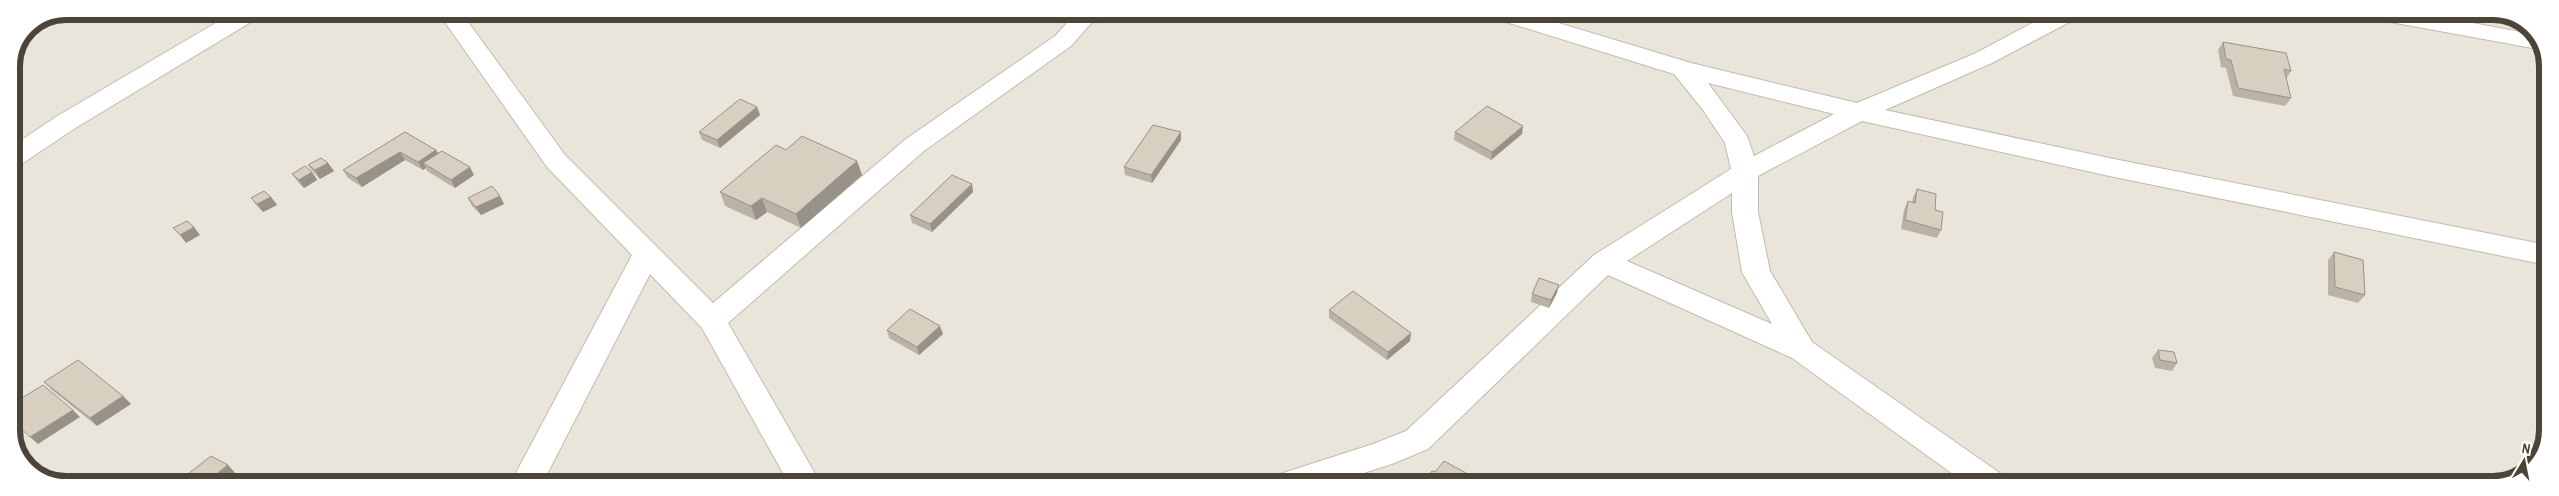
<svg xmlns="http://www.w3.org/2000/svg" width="2559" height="496" font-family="'Archivo Narrow',sans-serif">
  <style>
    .residential { fill: #eae5da }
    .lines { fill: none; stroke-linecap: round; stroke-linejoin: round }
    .minor-casing { stroke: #c2bbae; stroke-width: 2 }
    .minor { fill: #fff; fill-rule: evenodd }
    .wall { fill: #bab2a6 }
    .shaded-wall { fill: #979187 }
    .building { fill: #d8cfc1; stroke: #979187 }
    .rim { fill: none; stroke: #4b4439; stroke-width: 6 }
  </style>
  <rect width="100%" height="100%" fill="#f6f3ec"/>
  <path class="residential" d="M 66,11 L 2504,12 L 2534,30 L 2547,59 L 2547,441 L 2529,471 L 2494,485 L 55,484 L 25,466 L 12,437 L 11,65 L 27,27 Z"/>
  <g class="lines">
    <g class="minor-casing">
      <path id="minor" d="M 236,11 L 264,11 L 261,16 L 77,127 L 20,165 L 11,168 L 11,147 L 59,115 Z
        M 437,11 L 460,11 L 565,155 L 713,303 L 906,139 L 1055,36 L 1077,12 L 1101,12 L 1071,46 L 924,151 L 728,323 L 821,484 L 789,484 L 702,328 L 650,274 L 542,484 L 510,484 L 632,255 L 547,167 Z
        M 1486,12 L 1522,12 L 1691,63 L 1857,103 L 1976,53 L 2053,12 L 2083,12 L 2079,17 L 1992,63 L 1885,110 L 2114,159 L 2547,245 L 2547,265 L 2114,177 L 1862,121 L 1758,176 L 1758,212 L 1770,271 L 1812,342 L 2004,476 L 2009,485 L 1968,485 L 1792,358 L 1608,275 L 1428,449 L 1392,464 L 1329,484 L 1272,484 L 1277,475 L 1373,444 L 1406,431 L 1594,255 L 1731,169 L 1725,143 L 1703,110 L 1674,74 L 1490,17 ZM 1708,83 L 1834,114 L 1754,156 L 1747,136 ZM 1732,193 L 1732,212 L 1742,272 L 1772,324 L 1627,261 Z
        M 2363,12 L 2413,12 L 2537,35 L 2543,50 L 2374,19 L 2366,17 Z"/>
    </g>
    <use href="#minor" class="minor"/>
  </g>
  <path class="wall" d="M 2223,42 L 2291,71 L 2286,79 L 2291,98 L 2285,106 L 2233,96 L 2226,68 L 2221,67 L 2218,50 Z
    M 757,107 L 760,115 L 720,148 L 702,140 L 699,132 Z
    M 405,132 L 436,150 L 438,153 L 474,175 L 455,188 L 427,171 L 426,168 L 423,170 L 405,160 L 362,187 L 348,178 L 343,170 Z
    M 1455,132 L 1522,134 L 1491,160 L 1454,140 Z
    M 1181,140 L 1152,183 L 1125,175 L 1124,167 Z
    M 786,150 L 857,161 L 862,175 L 801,228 L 767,212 L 756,220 L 725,206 L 720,192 Z
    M 328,163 L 334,171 L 320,179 L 314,173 L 308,165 Z
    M 312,172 L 317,180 L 304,188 L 298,182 L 292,174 Z
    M 972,184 L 973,192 L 932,232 L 912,223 L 910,215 Z
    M 1917,189 L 1935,210 L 1941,230 L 1937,238 L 1901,229 L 1904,210 L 1908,201 L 1912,203 L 1913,197 Z
    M 500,196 L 504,204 L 481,215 L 472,206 L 468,198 Z
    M 271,197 L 277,205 L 263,212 L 257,206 L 251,198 Z
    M 2334,252 L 2365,295 L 2358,303 L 2328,295 L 2328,260 Z
    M 1557,293 L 1549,308 L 1531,302 L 1532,294 Z
    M 1329,310 L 1410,341 L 1387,360 L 1329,318 Z
    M 887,330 L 943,334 L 919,355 L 889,338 Z
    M 2158,350 L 2177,363 L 2172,371 L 2155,368 L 2152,358 Z
    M 44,382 L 123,396 L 131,404 L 97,426 L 52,390 Z
    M 228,465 L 235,473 L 221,484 L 199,484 L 195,482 L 188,474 Z
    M 1435,472 L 1464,481 L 1462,484 L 1423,484 L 1424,480 Z"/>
  <path class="shaded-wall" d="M 757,107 L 760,115 L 720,148 L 717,140 Z
    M 1523,126 L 1522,134 L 1491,160 L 1492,152 Z
    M 1181,132 L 1181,140 L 1152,183 L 1151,175 Z
    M 436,150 L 441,158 L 423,163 L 426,168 L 423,170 L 418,162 Z
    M 400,152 L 405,160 L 362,187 L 356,178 Z
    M 857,161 L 862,175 L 801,228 L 796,214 Z
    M 328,163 L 334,171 L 320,179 L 315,170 Z
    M 470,167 L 474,175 L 455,188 L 451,180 Z
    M 312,172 L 317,180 L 304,188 L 299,180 Z
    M 972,184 L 973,192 L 932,232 L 930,224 Z
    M 500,196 L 504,204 L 481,215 L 476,207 Z
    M 271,197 L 277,205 L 263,212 L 257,204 Z
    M 762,198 L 767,212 L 756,220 L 751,206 Z
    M 194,227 L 200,235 L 186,243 L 180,235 Z
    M 1559,285 L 1557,293 L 1549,308 L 1551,300 Z
    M 940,326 L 943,334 L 919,355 L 917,347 Z
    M 1411,333 L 1410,341 L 1387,360 L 1388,352 Z
    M 123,396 L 131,404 L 97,426 L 90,418 Z
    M 73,410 L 80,417 L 38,444 L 30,437 Z
    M 228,465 L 235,473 L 221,484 L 205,483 Z
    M 1466,473 L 1464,481 L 1462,484 L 1457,484 Z"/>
  <path class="building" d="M 2223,42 L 2286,53 L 2291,71 L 2284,69 L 2291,98 L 2238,88 L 2231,60 L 2226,59 Z
    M 740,99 L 757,107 L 717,140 L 699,132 Z
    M 1487,106 L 1523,126 L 1492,152 L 1455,132 Z
    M 1153,125 L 1181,132 L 1151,175 L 1124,167 Z
    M 405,132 L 436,150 L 418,162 L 400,152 L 356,178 L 343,170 Z
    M 802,136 L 857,161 L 796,214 L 762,198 L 751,206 L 720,192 L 776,145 L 786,150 Z
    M 442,151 L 470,167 L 451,180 L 423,163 Z
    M 321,158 L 328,163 L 315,170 L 308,165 Z
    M 305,166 L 312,172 L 299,180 L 292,174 Z
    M 952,175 L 972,184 L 930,224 L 910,215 Z
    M 492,186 L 500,196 L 476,207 L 468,198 Z
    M 1917,189 L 1936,194 L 1935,210 L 1943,212 L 1941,230 L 1905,220 L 1908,201 L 1915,203 Z
    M 264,191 L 271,197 L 257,204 L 251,198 Z
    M 187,221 L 194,227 L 180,235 L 173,228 Z
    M 2334,252 L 2363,260 L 2365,295 L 2335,287 Z
    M 1539,278 L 1559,285 L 1551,300 L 1532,294 Z
    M 1353,291 L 1411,333 L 1388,352 L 1329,310 Z
    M 910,309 L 940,326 L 917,347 L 887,330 Z
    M 2158,350 L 2174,352 L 2177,363 L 2160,360 Z
    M 78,360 L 123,396 L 90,418 L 44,382 Z
    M 43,385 L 73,410 L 30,437 L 12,420 L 12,404 Z
    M 211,456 L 228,465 L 205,483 L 188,474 Z
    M 1444,461 L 1466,473 L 1457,484 L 1431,484 L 1424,480 L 1432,471 L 1435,472 Z"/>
  <path d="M0 0H2559V496H0ZM66 20H2493A46 46 0 0 1 2539 66V430A46 46 0 0 1 2493 476H66A46 46 0 0 1 20 430V66A46 46 0 0 1 66 20Z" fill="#fff" fill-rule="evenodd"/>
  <path class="rim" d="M66 20H2493A46 46 0 0 1 2539 66V430A46 46 0 0 1 2493 476H66A46 46 0 0 1 20 430V66A46 46 0 0 1 66 20Z"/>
  <g transform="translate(2524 461) rotate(10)" stroke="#ffffff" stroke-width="4" paint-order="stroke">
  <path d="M0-4L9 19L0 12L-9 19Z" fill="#4b4439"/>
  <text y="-8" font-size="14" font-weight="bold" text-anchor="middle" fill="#4b4439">N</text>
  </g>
</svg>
